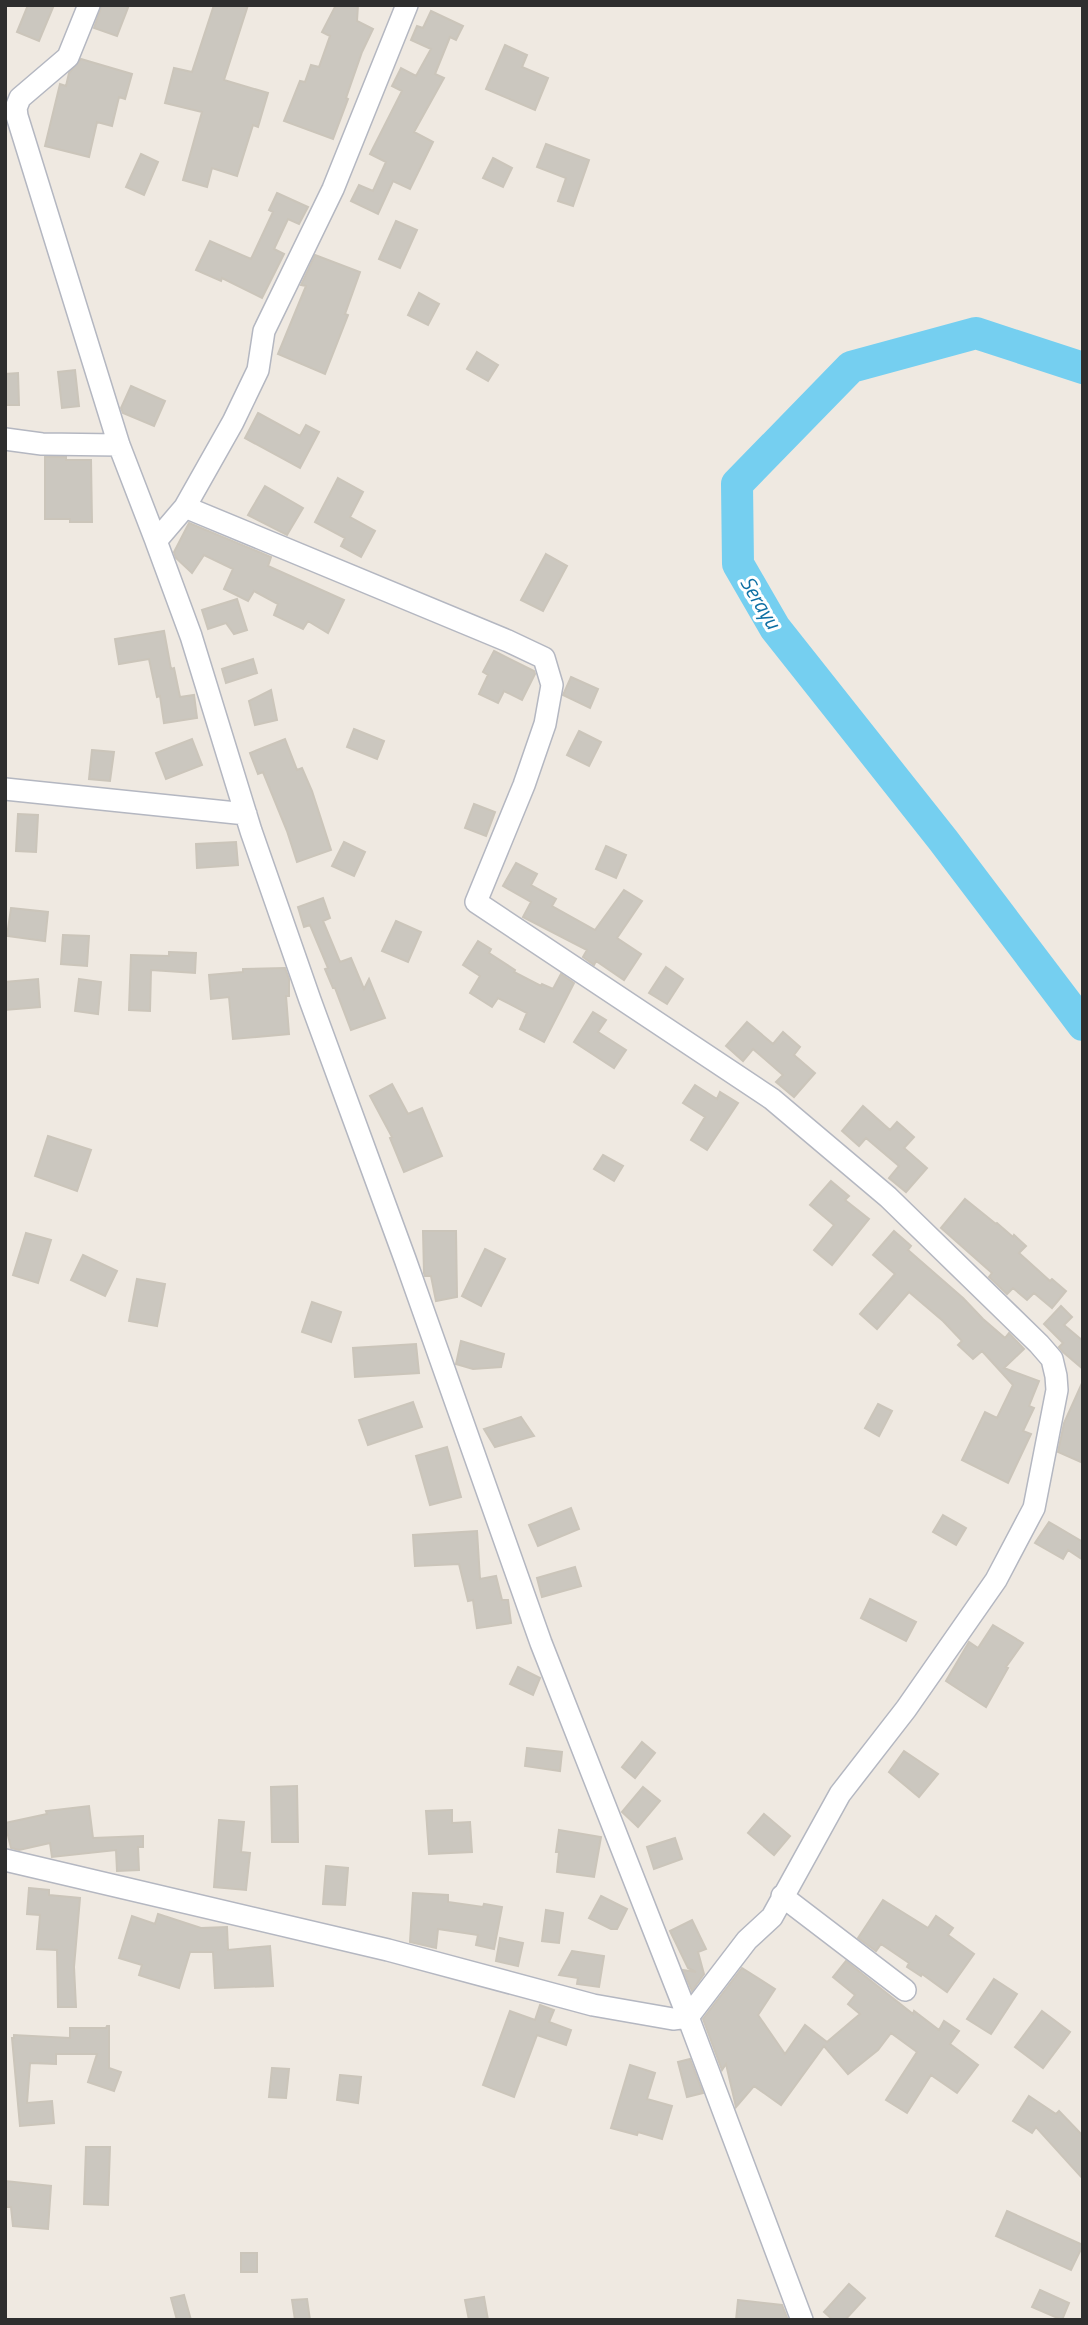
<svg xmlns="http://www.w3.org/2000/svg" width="1088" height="2325" font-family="'Titillium Web',sans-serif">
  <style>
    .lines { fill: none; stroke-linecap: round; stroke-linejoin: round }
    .river { stroke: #75cff0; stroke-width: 32 }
    .building { fill: #cbc7bf; stroke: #cbc5ba; stroke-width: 2 }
    .street-casing { stroke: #b4b7c1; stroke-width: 24 }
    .street { stroke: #fff; stroke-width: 21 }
    .labels { text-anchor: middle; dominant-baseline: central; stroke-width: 6; stroke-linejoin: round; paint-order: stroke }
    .water-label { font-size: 21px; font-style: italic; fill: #0d6fa3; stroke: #fff }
  </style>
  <rect width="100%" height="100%" fill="#efe9e1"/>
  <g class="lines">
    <path class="river" d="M 1083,368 L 976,333 L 851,367 L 737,484 L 738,564 L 775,628 L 943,840 L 1083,1025"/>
  </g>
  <path class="building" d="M 28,5 L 54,5 L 39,41 L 17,32 Z
    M 102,5 L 129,5 L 117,36 L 94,28 Z
    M 214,5 L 248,5 L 224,80 L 268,93 L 258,127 L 253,125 L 237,176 L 212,168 L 207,187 L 183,180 L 202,112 L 165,103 L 174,68 L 192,72 Z
    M 336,5 L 358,5 L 357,21 L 373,29 L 362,52 L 346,98 L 348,99 L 333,139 L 284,121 L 300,81 L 305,82 L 311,65 L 319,67 L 330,36 L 322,32 Z
    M 431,11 L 463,26 L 456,40 L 450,37 L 435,74 L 444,78 L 414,132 L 433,142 L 410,189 L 393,181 L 378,214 L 351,201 L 359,185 L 373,191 L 386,162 L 370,154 L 402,91 L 392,86 L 401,68 L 416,76 L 431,49 L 411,40 L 417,26 L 423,28 Z
    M 505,45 L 527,55 L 522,67 L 548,78 L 535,110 L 486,89 Z
    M 81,59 L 132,74 L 125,99 L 119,97 L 112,126 L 97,122 L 89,157 L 45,146 L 60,84 L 66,86 L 69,73 Z
    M 546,144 L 589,160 L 573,206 L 558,201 L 566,178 L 537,167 Z
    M 141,154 L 158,162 L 144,195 L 126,187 Z
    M 493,158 L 512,168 L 503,187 L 483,178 Z
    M 277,193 L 308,207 L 299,224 L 288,219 L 274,249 L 284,254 L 262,298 L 222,278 L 221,281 L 196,270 L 210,241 L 251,259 L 273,212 L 269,210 Z
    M 396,221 L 417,230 L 400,268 L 379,259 Z
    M 315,255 L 360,272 L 345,314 L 348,315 L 325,374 L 278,354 L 306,286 L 301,285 Z
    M 419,293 L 439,304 L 428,325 L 408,315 Z
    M 477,352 L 498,365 L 488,381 L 467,369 Z
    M 75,370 L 79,406 L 62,408 L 58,372 Z
    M 18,373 L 19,405 L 5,405 L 5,374 Z
    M 131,386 L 165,401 L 154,426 L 123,413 L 121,408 Z
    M 258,413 L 300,436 L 306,425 L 319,432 L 300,468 L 245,438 Z
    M 45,457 L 66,457 L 66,460 L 91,460 L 92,522 L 70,522 L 70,519 L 45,519 Z
    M 338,478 L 363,492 L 350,517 L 375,531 L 361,557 L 341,546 L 345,538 L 315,522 Z
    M 265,486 L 303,508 L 287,535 L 248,515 Z
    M 189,523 L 271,557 L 268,566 L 344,600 L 328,633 L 308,621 L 303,629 L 274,615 L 278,604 L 254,591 L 248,601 L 224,589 L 233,569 L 204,555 L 192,573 L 176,558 L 174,552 Z
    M 546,554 L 567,566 L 543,611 L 521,600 Z
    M 237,599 L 247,630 L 234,634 L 226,623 L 208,629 L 202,610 Z
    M 164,631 L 171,669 L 174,668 L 180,697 L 194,695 L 197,718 L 164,723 L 160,696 L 157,697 L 149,659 L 119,664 L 115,639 Z
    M 494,651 L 534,671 L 535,674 L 522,700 L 504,691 L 498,703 L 479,694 L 488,675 L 483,672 Z
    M 253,659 L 257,673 L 226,683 L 222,669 Z
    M 571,677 L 598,689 L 590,708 L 563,695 Z
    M 271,690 L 277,720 L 255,725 L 249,701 Z
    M 354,729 L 384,741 L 377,759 L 347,747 Z
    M 579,731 L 601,742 L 589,766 L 567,755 Z
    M 192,739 L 202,765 L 166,779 L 156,753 Z
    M 285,739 L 297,770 L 302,768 L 312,791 L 331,850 L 297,862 L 287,831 L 263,772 L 258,774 L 250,753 Z
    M 92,750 L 114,752 L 110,781 L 89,779 Z
    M 474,804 L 495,812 L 486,836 L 465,828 Z
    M 18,814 L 38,815 L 36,852 L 16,851 Z
    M 236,842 L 238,865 L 197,868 L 196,844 Z
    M 344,842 L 365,852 L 354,876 L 332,866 Z
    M 606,846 L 626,855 L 616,878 L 596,869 Z
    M 516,863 L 537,874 L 531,885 L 556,899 L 552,906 L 595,930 L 624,890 L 642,901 L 617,938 L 641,954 L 624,980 L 596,961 L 594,965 L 583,957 L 587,950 L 523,917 L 531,902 L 503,886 Z
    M 323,898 L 330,918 L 323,921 L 340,962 L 351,958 L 364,989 L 369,979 L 385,1018 L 351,1030 L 335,988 L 333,988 L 325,969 L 328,968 L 310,925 L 304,927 L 298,907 Z
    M 11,908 L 48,912 L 45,941 L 7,936 Z
    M 396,921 L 421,932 L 408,962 L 382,951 Z
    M 63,935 L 89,936 L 87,966 L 61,964 Z
    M 478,941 L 491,949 L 489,953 L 515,970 L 514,972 L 541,986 L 542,984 L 553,989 L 561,974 L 574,983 L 544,1042 L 520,1029 L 527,1013 L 498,998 L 492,1007 L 470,993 L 480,976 L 463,965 Z
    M 169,952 L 196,953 L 195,973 L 151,970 L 150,1011 L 129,1010 L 131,955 L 169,956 Z
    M 666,967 L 683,979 L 667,1004 L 649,993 Z
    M 285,968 L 289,979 L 289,996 L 286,996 L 289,1034 L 233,1039 L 229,997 L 211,999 L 209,975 L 243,972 L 243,969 Z
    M 38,979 L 40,1007 L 5,1010 L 5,982 Z
    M 79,979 L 101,982 L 98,1014 L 75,1011 Z
    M 593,1012 L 606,1020 L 598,1032 L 626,1050 L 614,1068 L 574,1042 Z
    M 747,1022 L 773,1044 L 783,1032 L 800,1047 L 794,1055 L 815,1073 L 794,1097 L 776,1082 L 783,1075 L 753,1049 L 743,1061 L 726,1046 Z
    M 392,1084 L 408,1114 L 422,1108 L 442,1156 L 404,1172 L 390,1138 L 392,1137 L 370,1096 Z
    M 695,1085 L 717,1099 L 720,1092 L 738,1103 L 707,1150 L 691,1140 L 705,1117 L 683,1103 Z
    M 863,1106 L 890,1130 L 897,1122 L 914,1137 L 904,1148 L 927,1168 L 906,1192 L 889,1178 L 899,1166 L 866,1138 L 859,1146 L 842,1131 Z
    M 48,1136 L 91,1150 L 77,1191 L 35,1176 Z
    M 603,1155 L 623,1166 L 614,1181 L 594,1169 Z
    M 831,1181 L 849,1196 L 845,1200 L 869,1219 L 832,1265 L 814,1250 L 834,1225 L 810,1205 Z
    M 965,1199 L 996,1224 L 997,1223 L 1013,1237 L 1014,1235 L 1026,1246 L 1019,1253 L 1050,1281 L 1052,1279 L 1066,1291 L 1052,1308 L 1034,1293 L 1027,1300 L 1013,1288 L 1007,1294 L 989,1277 L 992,1273 L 941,1228 Z
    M 423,1231 L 456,1231 L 457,1297 L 436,1301 L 431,1276 L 425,1276 L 424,1273 Z
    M 894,1231 L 911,1246 L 908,1250 L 963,1298 L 983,1319 L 1005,1338 L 1009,1333 L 1024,1349 L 1004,1368 L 1039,1381 L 1029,1406 L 1034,1408 L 1023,1431 L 1031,1434 L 1008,1483 L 962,1460 L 985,1412 L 997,1418 L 1013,1385 L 982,1351 L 973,1359 L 958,1345 L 962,1341 L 943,1321 L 909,1292 L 877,1329 L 860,1314 L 895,1274 L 873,1255 Z
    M 26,1233 L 51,1240 L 38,1283 L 13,1275 Z
    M 485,1249 L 505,1259 L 481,1306 L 462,1296 Z
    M 83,1255 L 117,1271 L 105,1296 L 71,1280 Z
    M 137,1279 L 165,1284 L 157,1326 L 129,1321 Z
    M 312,1302 L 341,1312 L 331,1342 L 302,1332 Z
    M 1061,1306 L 1072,1317 L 1064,1325 L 1083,1341 L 1083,1369 L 1063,1352 L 1059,1347 L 1063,1343 L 1044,1324 Z
    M 461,1341 L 504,1354 L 501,1367 L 473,1369 L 456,1364 Z
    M 416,1344 L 419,1373 L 355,1377 L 353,1348 Z
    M 1083,1381 L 1083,1463 L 1058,1452 L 1064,1423 Z
    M 413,1402 L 422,1427 L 368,1445 L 359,1420 Z
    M 878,1404 L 892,1411 L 879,1436 L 865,1428 Z
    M 521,1417 L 534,1436 L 495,1447 L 484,1429 Z
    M 447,1447 L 461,1497 L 430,1505 L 416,1456 Z
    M 571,1508 L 579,1529 L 538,1546 L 529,1525 Z
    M 943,1515 L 966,1528 L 956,1545 L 933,1532 Z
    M 1049,1522 L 1083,1542 L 1083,1560 L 1068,1550 L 1063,1559 L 1035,1543 Z
    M 477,1531 L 480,1579 L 496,1576 L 502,1600 L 508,1600 L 511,1623 L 477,1628 L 473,1600 L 468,1601 L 459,1564 L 415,1566 L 413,1535 Z
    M 575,1567 L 581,1586 L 542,1597 L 537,1578 Z
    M 870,1599 L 916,1622 L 906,1641 L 861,1618 Z
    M 993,1625 L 1023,1643 L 1006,1667 L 1008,1668 L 986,1707 L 946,1681 L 969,1642 L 978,1648 Z
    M 518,1667 L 540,1678 L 533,1695 L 510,1684 Z
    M 642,1742 L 655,1753 L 635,1778 L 622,1767 Z
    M 527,1748 L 562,1752 L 560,1771 L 525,1766 Z
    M 904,1751 L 938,1774 L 919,1797 L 889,1772 Z
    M 297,1786 L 298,1842 L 272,1842 L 271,1787 Z
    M 643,1787 L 660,1801 L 638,1827 L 622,1812 Z
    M 89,1806 L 93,1838 L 143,1836 L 143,1847 L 138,1847 L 139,1870 L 117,1871 L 116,1850 L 52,1857 L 50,1843 L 19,1850 L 11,1848 L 5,1823 L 47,1814 L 46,1811 Z
    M 452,1810 L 452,1823 L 470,1822 L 472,1852 L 429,1854 L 426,1811 Z
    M 764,1814 L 790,1836 L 774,1855 L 748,1833 Z
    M 219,1820 L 244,1822 L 241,1852 L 250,1853 L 246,1890 L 214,1887 Z
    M 559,1830 L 601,1837 L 594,1877 L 557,1872 L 559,1852 L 556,1852 Z
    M 675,1838 L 682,1859 L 654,1869 L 647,1847 Z
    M 326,1866 L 348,1868 L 345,1905 L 323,1904 Z
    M 29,1888 L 49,1890 L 49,1895 L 80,1898 L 74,1967 L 76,2007 L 58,2007 L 57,1950 L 37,1949 L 40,1915 L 27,1914 Z
    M 413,1893 L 448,1895 L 448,1902 L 483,1907 L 484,1904 L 502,1907 L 494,1949 L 476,1945 L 478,1935 L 438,1929 L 436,1948 L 410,1942 Z
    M 601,1896 L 627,1909 L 617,1929 L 611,1929 L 589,1918 Z
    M 883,1900 L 928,1928 L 936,1916 L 953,1928 L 948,1935 L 974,1954 L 947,1992 L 922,1974 L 921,1976 L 907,1967 L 909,1963 L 881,1944 L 876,1951 L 858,1938 Z
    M 546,1910 L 563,1913 L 559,1943 L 542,1941 Z
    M 158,1914 L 201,1928 L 227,1927 L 228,1950 L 270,1946 L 273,1986 L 215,1988 L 213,1952 L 190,1952 L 179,1988 L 139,1975 L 142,1965 L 119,1958 L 132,1916 L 155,1924 Z
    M 692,1920 L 706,1949 L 698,1952 L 704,1974 L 692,1991 L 683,1970 L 696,1972 L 688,1968 L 670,1931 Z
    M 500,1938 L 523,1943 L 518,1966 L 496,1961 Z
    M 572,1951 L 604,1956 L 599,1987 L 577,1984 L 578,1978 L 559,1975 Z
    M 846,1961 L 913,2014 L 914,2011 L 939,2030 L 944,2021 L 959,2031 L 950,2044 L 978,2065 L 957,2093 L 931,2075 L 907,2113 L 886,2100 L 917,2052 L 891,2033 L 878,2050 L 848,2074 L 824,2046 L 781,2105 L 754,2086 L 736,2107 L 726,2064 L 722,2070 L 703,2019 L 742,1968 L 775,1989 L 758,2015 L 785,2054 L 805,2025 L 827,2042 L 860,2014 L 848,2004 L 855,1995 L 833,1977 Z
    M 994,1979 L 1017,1994 L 991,2034 L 967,2019 Z
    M 540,2005 L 554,2010 L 549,2022 L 571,2030 L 566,2045 L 537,2035 L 514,2097 L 483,2085 L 510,2011 L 535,2020 Z
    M 1042,2011 L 1070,2032 L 1043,2068 L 1015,2047 Z
    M 107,2026 L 109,2026 L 109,2068 L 121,2072 L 114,2091 L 88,2082 L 97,2054 L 56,2054 L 56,2064 L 30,2063 L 27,2103 L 52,2101 L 54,2123 L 20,2126 L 12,2038 L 14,2038 L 14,2035 L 70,2038 L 70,2028 L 106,2028 Z
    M 690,2059 L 703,2093 L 687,2097 L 678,2062 Z
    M 630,2065 L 655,2073 L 647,2099 L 672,2106 L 662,2139 L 638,2132 L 637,2135 L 611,2128 Z
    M 272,2068 L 289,2069 L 286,2098 L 269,2097 Z
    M 340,2075 L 361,2077 L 358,2103 L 337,2100 Z
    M 1029,2096 L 1056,2114 L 1059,2111 L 1083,2136 L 1083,2179 L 1036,2127 L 1032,2133 L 1013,2121 Z
    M 86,2147 L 110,2147 L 108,2205 L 84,2204 Z
    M 5,2181 L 51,2186 L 48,2229 L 13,2226 L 11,2207 L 5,2207 Z
    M 1007,2211 L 1083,2245 L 1071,2270 L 996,2236 Z
    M 241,2253 L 257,2253 L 257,2272 L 241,2272 Z
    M 849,2284 L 865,2298 L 845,2320 L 833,2320 L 824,2312 Z
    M 1040,2290 L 1069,2303 L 1062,2320 L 1032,2307 Z
    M 184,2295 L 191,2320 L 177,2320 L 171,2298 Z
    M 484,2297 L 488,2320 L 469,2320 L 465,2300 Z
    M 307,2299 L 310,2320 L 295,2320 L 292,2300 Z
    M 738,2300 L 782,2305 L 788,2320 L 736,2320 Z"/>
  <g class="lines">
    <g class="street-casing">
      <path id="street" d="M 89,5 L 68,57 L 20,98 L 16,108 L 17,116 L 119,445 L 156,541
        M 407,5 L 333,189 L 264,331 L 258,370 L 233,422 L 185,507 L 156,541 L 191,636 L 251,831 L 310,1000 L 405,1259 L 541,1643 L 688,2017
        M 5,439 L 42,444 L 119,445
        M 185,507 L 508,641 L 544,658 L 552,685 L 545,724 L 524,785 L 476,902 L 772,1099 L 888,1197 L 1039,1344 L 1052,1359 L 1056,1376 L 1057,1390 L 1034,1508 L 996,1580 L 906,1709 L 840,1794 L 772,1917 L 747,1940 L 688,2017
        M 5,789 L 246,814
        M 5,1860 L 388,1950 L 593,2005 L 673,2019 L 688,2017 L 802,2320
        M 782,1896 L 905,1990"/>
    </g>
    <use href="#street" class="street"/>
  </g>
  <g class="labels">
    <g class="water-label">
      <text transform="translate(761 602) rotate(59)">Serayu</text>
    </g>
  </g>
  <rect width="1088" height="2325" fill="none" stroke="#2e2e2e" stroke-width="14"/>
</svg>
